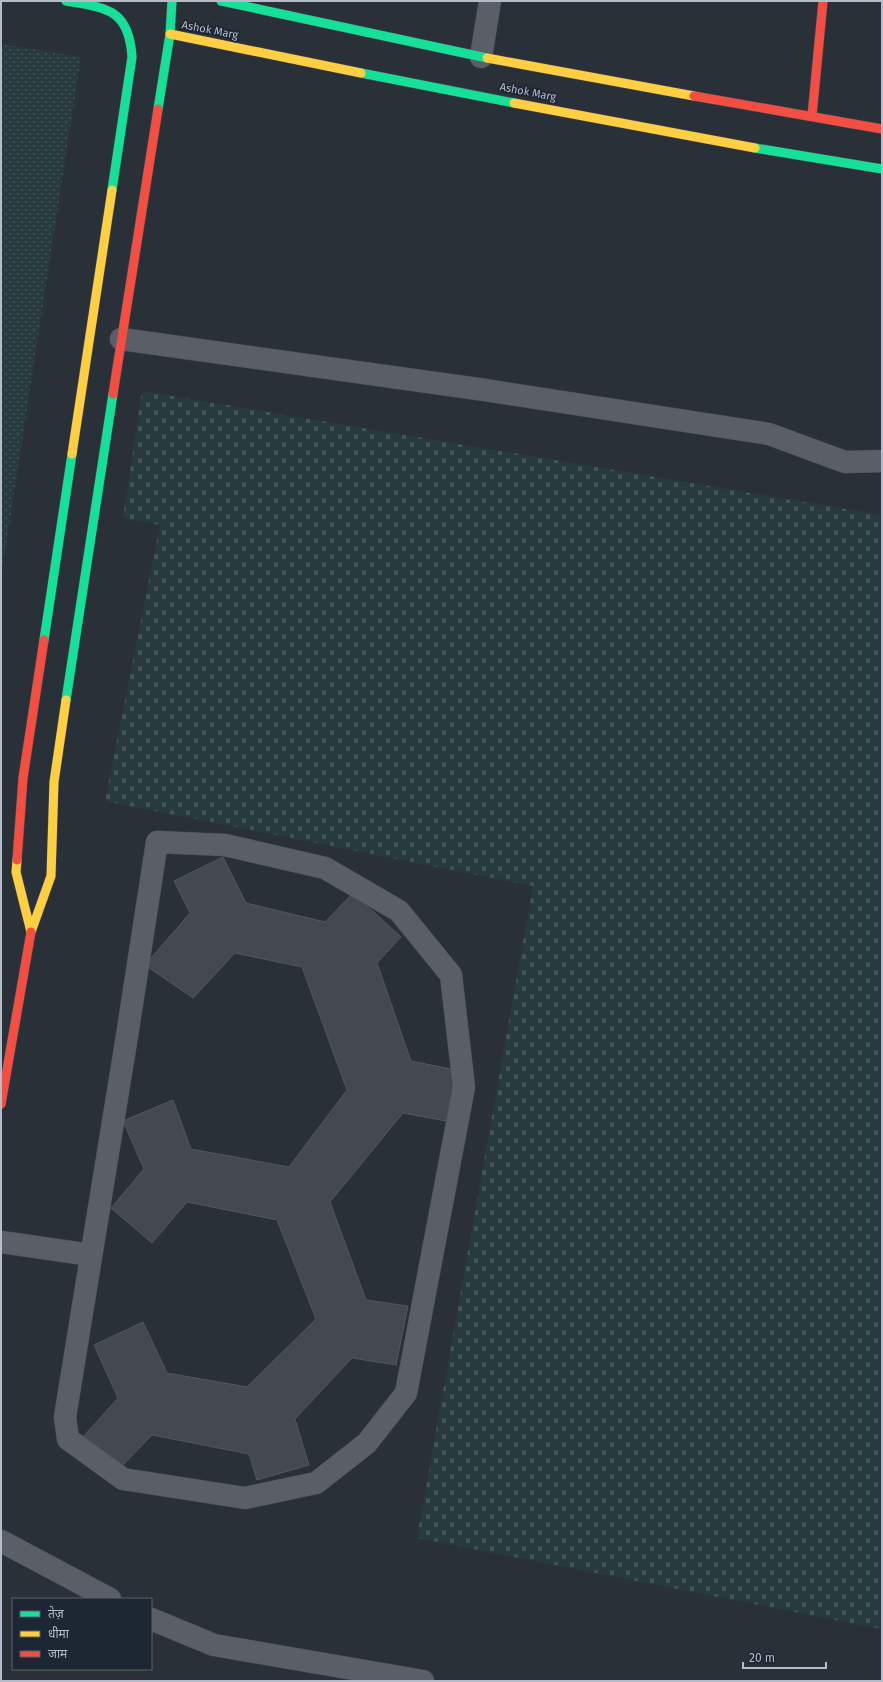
<svg xmlns="http://www.w3.org/2000/svg" width="883" height="1682" font-family="'Fira Sans','Noto Sans Devanagari',sans-serif">
  <style>
    .grass { fill: url(#grass-dots) }
    .cemetery { fill: url(#cemetery-stones) }
    .building { fill: #444950; stroke: #52575f }
    .lines { fill: none; stroke-linecap: round; stroke-linejoin: round }
    .street-casing { stroke: #484c53; stroke-width: 23 }
    .fast-casing { stroke: #484c53; stroke-width: 10 }
    .slow-casing { stroke: #484c53; stroke-width: 10 }
    .jam-casing { stroke: #484c53; stroke-width: 10 }
    .street { stroke: #5a5e66; stroke-width: 22 }
    .fast { stroke: #16e098; stroke-width: 9 }
    .slow { stroke: #ffcf43; stroke-width: 9 }
    .jam { stroke: #f24e42; stroke-width: 9 }
    .labels { text-anchor: middle; dominant-baseline: central; stroke-width: 3.5; stroke-linejoin: round; paint-order: stroke }
    .street-label { font-size: 11px; fill: #b4bcc9; stroke: #1d2633 }
  </style>
  <defs>
    <pattern id="grass-dots" width="8" height="8" patternUnits="userSpaceOnUse"><rect width="8" height="8" fill="#273a3e"/><path d="M2 2h.1M6 6h.1" fill="none" stroke="#445559" stroke-width="1.8" stroke-linecap="round"/></pattern>
    <pattern id="cemetery-stones" width="16" height="16" patternUnits="userSpaceOnUse"><rect width="16" height="16" fill="#273a3e"/><path d="M2 7V4a2 2 0 0 1 4 0v3zM10 15v-3a2 2 0 0 1 4 0v3z" fill="#445559"/></pattern>
  </defs>
  <rect width="100%" height="100%" fill="#2a3038"/>
  <path class="grass" d="M 1,44 L 81,57 L 1,578 Z"/>
  <path class="cemetery" d="M 142,391 L 882,515 L 882,1629 L 417,1538 L 533,886 L 105,801 L 160,525 L 123,518 Z"/>
  <path class="building" d="M 223,857 L 246,903 L 325,922 L 353,893 L 401,937 L 377,963 L 411,1061 L 456,1070 L 446,1121 L 403,1113 L 330,1202 L 366,1300 L 408,1306 L 396,1365 L 352,1358 L 295,1419 L 309,1465 L 257,1480 L 249,1454 L 152,1435 L 119,1469 L 82,1438 L 118,1398 L 94,1345 L 143,1322 L 167,1373 L 247,1387 L 316,1319 L 277,1220 L 187,1202 L 152,1243 L 111,1208 L 144,1169 L 123,1121 L 173,1100 L 191,1149 L 289,1167 L 347,1090 L 302,967 L 235,953 L 193,998 L 145,965 L 190,913 L 174,881 Z"/>
  <g class="lines">
    <g class="street-casing">
      <path id="street" d="M 481,57 L 490,1
        M 121,339 L 485,390 L 769,434 L 845,462 L 882,461
        M 157,842 L 225,845 L 325,868 L 399,911 L 451,975 L 464,1087 L 406,1393 L 367,1443 L 316,1483 L 245,1498 L 123,1479 L 68,1439 L 65,1417 L 127,1036 Z
        M 1,1242 L 91,1255
        M 1,1541 L 110,1599
        M 151,1619 L 214,1645 L 423,1681"/>
    </g>
    <g class="fast-casing">
      <path id="fast" d="M 66,1 C 107,8 129,9 132,57 L 112,190
        M 221,1 L 487,58
        M 361,73 L 514,103
        M 158,109 L 170,34 L 172,1
        M 755,148 L 882,169
        M 44,640 L 72,454
        M 66,700 L 113,394"/>
    </g>
    <g class="slow-casing">
      <path id="slow" d="M 170,34 L 361,73
        M 487,58 L 694,96
        M 514,103 L 755,148
        M 72,454 L 112,190
        M 17,860 L 16,872 L 31,932 L 51,876 L 54,782 L 66,700"/>
    </g>
    <g class="jam-casing">
      <path id="jam" d="M 694,96 L 882,129
        M 812,116 L 823,1
        M 113,394 L 158,109
        M 17,860 L 23,778 L 44,640
        M 1,1104 L 31,932"/>
    </g>
    <use href="#street" class="street"/>
    <use href="#fast" class="fast"/>
    <use href="#slow" class="slow"/>
    <use href="#jam" class="jam"/>
  </g>
  <g class="labels">
    <g class="street-label">
      <text transform="translate(210 30) rotate(11)">Ashok Marg</text>
      <text transform="translate(528 92) rotate(11)">Ashok Marg</text>
    </g>
  </g>
  <rect width="883" height="1682" fill="none" stroke="#b4bcc9" stroke-width="4"/>
  <rect x="12" y="1598" width="140" height="72" fill="#1d2633" stroke="#59626f"/>
  <rect x="20" y="1611" width="20" height="6" fill="#16e098" stroke="#59626f"/>
  <text x="48" y="1618" font-size="12" fill="#b4bcc9">तेज़</text>
  <rect x="20" y="1631" width="20" height="6" fill="#ffcf43" stroke="#59626f"/>
  <text x="48" y="1638" font-size="12" fill="#b4bcc9">धीमा</text>
  <rect x="20" y="1651" width="20" height="6" fill="#f24e42" stroke="#59626f"/>
  <text x="48" y="1658" font-size="12" fill="#b4bcc9">जाम</text>
  <path d="M743 1662v6h83v-6" fill="none" stroke="#b4bcc9" stroke-width="2"/>
  <text x="749" y="1662" font-size="12" fill="#b4bcc9" stroke="#1d2633" stroke-width="3" paint-order="stroke">20 m</text>
</svg>
